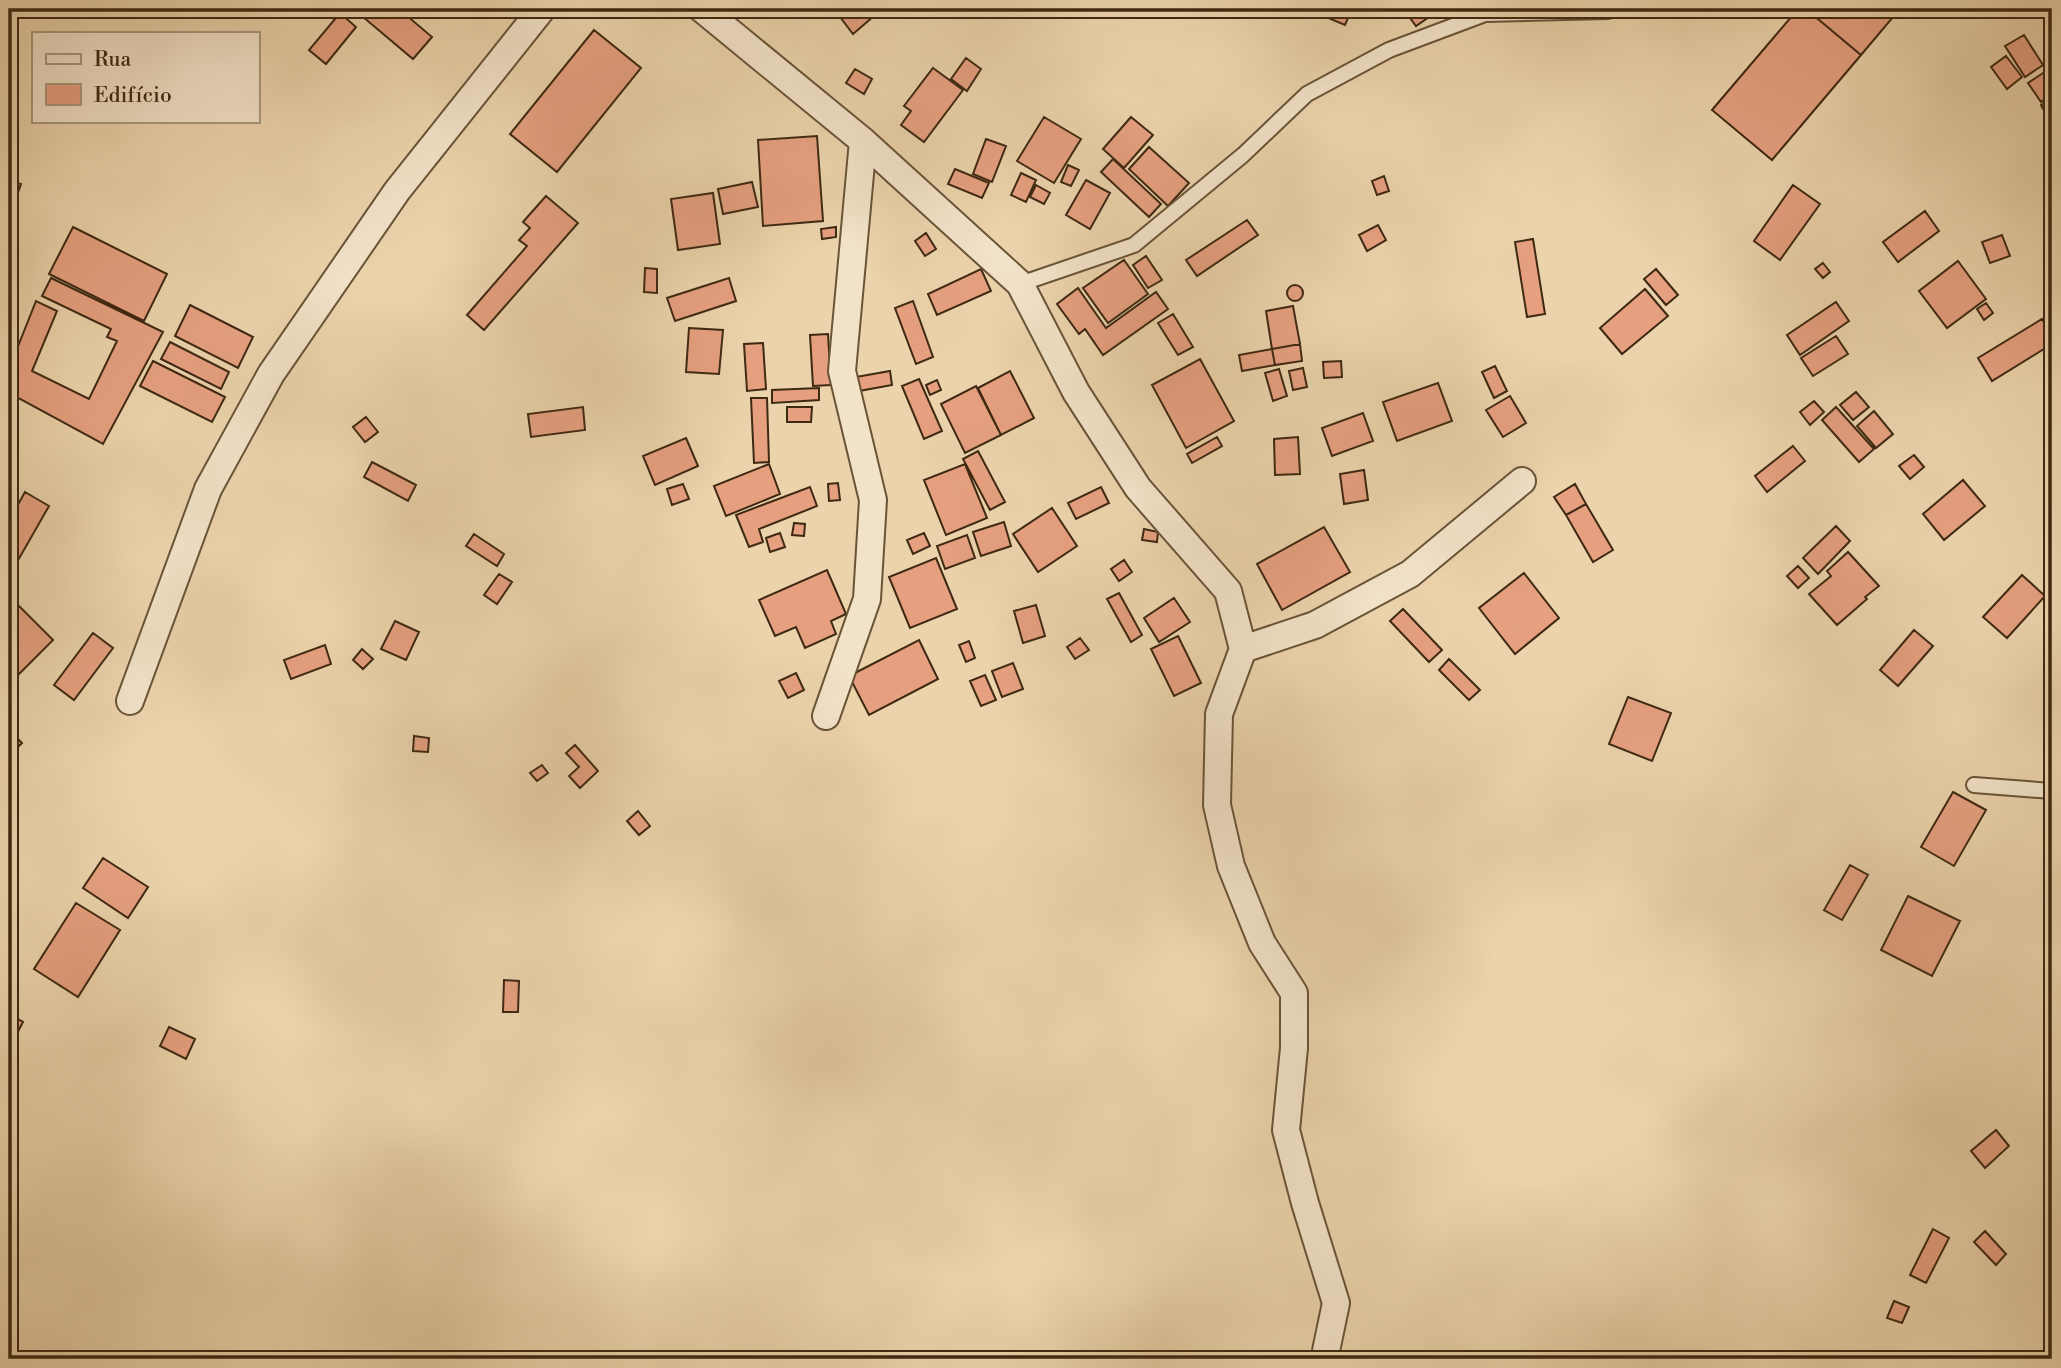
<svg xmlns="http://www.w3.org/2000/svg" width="2061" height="1368" font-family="'Libre Bodoni',serif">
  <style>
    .building { fill: #e6a080; stroke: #3e2912; stroke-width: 2 }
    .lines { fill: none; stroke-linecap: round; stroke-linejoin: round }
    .lane-casing { stroke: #695438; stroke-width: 18 }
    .street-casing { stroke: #695438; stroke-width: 30 }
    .lane { stroke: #f2e2c8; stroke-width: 14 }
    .street { stroke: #f2e2c8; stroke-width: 26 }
  </style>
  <rect width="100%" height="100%" fill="#ebd3ab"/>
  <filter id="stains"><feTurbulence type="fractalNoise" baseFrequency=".00286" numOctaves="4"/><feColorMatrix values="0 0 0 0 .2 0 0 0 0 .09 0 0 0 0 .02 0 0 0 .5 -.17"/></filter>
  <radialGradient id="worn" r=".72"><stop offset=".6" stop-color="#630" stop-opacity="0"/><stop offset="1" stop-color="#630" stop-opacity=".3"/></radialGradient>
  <path class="building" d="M 370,9 L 399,9 L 432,37 L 413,59 L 363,17 Z
    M 834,9 L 882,9 L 853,34 Z
    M 1316,9 L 1352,9 L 1345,25 L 1314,12 Z
    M 1408,9 L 1423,9 L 1429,17 L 1416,26 L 1405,11 Z
    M 1798,9 L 1806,9 L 1861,55 L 1772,160 L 1712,110 Z
    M 1806,9 L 1885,9 L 1894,16 L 1861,55 Z
    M 2000,9 L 2015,9 L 2007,16 Z
    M 340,13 L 356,27 L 326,64 L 309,50 Z
    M 594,30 L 641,68 L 557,172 L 510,134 Z
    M 2024,35 L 2043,65 L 2025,77 L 2005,46 Z
    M 2006,56 L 2022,77 L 2007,89 L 1991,67 Z
    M 966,58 L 981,69 L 967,91 L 951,79 Z
    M 2052,67 L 2052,94 L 2041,102 L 2028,83 Z
    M 933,68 L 963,90 L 924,142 L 901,125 L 911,111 L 904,106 Z
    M 855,69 L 872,79 L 864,94 L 846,83 Z
    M 2052,98 L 2052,120 L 2050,121 L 2041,105 Z
    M 1044,117 L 1081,139 L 1054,183 L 1017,161 Z
    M 1131,117 L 1153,135 L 1124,168 L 1103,149 Z
    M 817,136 L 823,221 L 763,226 L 758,140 Z
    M 986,139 L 1006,146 L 992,182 L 973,174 Z
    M 1149,147 L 1189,183 L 1168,206 L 1129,169 Z
    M 1113,159 L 1161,204 L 1149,217 L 1101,172 Z
    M 1068,165 L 1079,170 L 1071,186 L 1061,182 Z
    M 2052,167 L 2052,185 L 2044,174 Z
    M 955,169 L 989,183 L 982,198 L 948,184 Z
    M 1021,173 L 1036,180 L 1026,202 L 1011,195 Z
    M 1384,176 L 1389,191 L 1377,195 L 1372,181 Z
    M 9,180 L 21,184 L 13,206 L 9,204 Z
    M 1086,180 L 1110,193 L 1090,229 L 1066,215 Z
    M 752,182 L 758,207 L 723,214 L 718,189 Z
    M 1036,185 L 1050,193 L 1044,204 L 1030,197 Z
    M 1793,185 L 1820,204 L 1780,260 L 1754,241 Z
    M 713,193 L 720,244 L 678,250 L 671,199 Z
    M 546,196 L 578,223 L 484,330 L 467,315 L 527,246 L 519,240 L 530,228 L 523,222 Z
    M 1925,211 L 1939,231 L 1898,262 L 1883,242 Z
    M 1247,220 L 1258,235 L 1197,276 L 1186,260 Z
    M 1378,225 L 1386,240 L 1367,251 L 1359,235 Z
    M 73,227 L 167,274 L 144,321 L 49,274 Z
    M 836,227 L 836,237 L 822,239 L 821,229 Z
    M 926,233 L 936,249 L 925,256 L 915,241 Z
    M 2002,235 L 2010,256 L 1990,263 L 1982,242 Z
    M 1533,239 L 1545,314 L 1527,317 L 1515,242 Z
    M 1146,256 L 1162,280 L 1148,288 L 1133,265 Z
    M 1124,260 L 1148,294 L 1108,323 L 1083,288 Z
    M 1958,261 L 1986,299 L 1947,328 L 1919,291 Z
    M 1823,263 L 1830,272 L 1823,278 L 1815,269 Z
    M 645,268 L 657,269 L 657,293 L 644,292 Z
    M 981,269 L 991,291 L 937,315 L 928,294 Z
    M 1656,269 L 1678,295 L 1666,305 L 1644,279 Z
    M 51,278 L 163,332 L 103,444 L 9,393 L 9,369 L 36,301 L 57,311 L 32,371 L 89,399 L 117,341 L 107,337 L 111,329 L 42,296 Z
    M 729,278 L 736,301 L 675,321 L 667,298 Z
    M1287 293a8 8 0 1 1 16 0a8 8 0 1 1-16 0Z
    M 1078,288 L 1106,328 L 1156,292 L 1168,309 L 1103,355 L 1085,329 L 1079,334 L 1057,304 Z
    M 1645,289 L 1668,316 L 1622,354 L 1600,328 Z
    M 913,301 L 933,357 L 916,364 L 895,308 Z
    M 1836,302 L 1849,321 L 1800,355 L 1787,335 Z
    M 1986,303 L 1993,313 L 1984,320 L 1977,309 Z
    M 190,305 L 253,337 L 238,368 L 175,336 Z
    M 1293,306 L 1300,344 L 1272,349 L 1266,311 Z
    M 1173,314 L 1193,347 L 1178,355 L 1158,323 Z
    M 2042,319 L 2052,336 L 2052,344 L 1992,381 L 1978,358 Z
    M 689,328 L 723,330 L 719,374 L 686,372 Z
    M 828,334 L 831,385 L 813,386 L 810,335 Z
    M 1836,336 L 1848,354 L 1813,376 L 1801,358 Z
    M 170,342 L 229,372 L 221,389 L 161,359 Z
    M 763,343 L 766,389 L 747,391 L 744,344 Z
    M 1300,344 L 1302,361 L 1275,365 L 1272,349 Z
    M 1272,349 L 1275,365 L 1242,371 L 1239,355 Z
    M 1200,359 L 1234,421 L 1186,448 L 1152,385 Z
    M 153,361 L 225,397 L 212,422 L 140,386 Z
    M 1341,361 L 1342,377 L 1324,378 L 1323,362 Z
    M 1495,366 L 1507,391 L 1494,398 L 1482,372 Z
    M 1303,368 L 1307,387 L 1293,390 L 1289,371 Z
    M 1279,369 L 1287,396 L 1273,401 L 1265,373 Z
    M 890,371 L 892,385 L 859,391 L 856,377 Z
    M 1010,371 L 1034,418 L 1001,435 L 978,388 Z
    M 919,379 L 942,431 L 924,439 L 902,386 Z
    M 937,380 L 941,390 L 930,395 L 926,385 Z
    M 1438,383 L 1452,421 L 1397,441 L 1383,402 Z
    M 976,386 L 1001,435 L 965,453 L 941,404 Z
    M 819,388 L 819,400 L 772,403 L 772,390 Z
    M 1856,392 L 1869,407 L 1853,420 L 1840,405 Z
    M 1510,396 L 1526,423 L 1503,437 L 1486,410 Z
    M 751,398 L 767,398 L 769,462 L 754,463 Z
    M 1814,401 L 1824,412 L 1810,425 L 1800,412 Z
    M 583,407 L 585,430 L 531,437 L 528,414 Z
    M 787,407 L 812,407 L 811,422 L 787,422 Z
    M 1836,407 L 1874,449 L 1859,462 L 1822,420 Z
    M 1874,411 L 1893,434 L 1876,448 L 1857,426 Z
    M 1363,413 L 1373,441 L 1332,456 L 1322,428 Z
    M 366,417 L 378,432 L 365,442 L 353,427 Z
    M 1217,437 L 1222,446 L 1192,463 L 1187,454 Z
    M 1298,437 L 1300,474 L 1275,475 L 1274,439 Z
    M 686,438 L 698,466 L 655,485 L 643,456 Z
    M 1793,446 L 1805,461 L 1767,492 L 1755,476 Z
    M 978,451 L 1005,502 L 990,510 L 963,459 Z
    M 1914,455 L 1924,467 L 1910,479 L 1899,466 Z
    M 372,462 L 416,485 L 408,501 L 364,477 Z
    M 769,464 L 780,494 L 726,516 L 714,486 Z
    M 965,464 L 987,518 L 946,535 L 924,480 Z
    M 1364,470 L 1368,500 L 1344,504 L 1340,474 Z
    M 1963,480 L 1985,506 L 1944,540 L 1923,514 Z
    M 838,483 L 840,500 L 829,501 L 828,484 Z
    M 683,484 L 689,499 L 672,505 L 667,489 Z
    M 1575,484 L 1586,504 L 1566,515 L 1554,497 Z
    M 810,487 L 817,506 L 759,529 L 763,542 L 749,547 L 736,515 Z
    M 1101,487 L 1109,503 L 1076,519 L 1068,503 Z
    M 25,492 L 49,506 L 17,562 L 9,557 L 9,521 Z
    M 1586,504 L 1613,550 L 1593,562 L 1566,515 Z
    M 1052,508 L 1077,546 L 1038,572 L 1013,534 Z
    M 1004,522 L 1011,546 L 981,556 L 973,532 Z
    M 794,523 L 805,524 L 804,536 L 792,535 Z
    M 1836,526 L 1850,541 L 1818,574 L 1803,558 Z
    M 1324,527 L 1350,572 L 1282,610 L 1257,564 Z
    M 1144,529 L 1158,532 L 1157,542 L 1142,540 Z
    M 780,533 L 785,547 L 770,552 L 766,538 Z
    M 924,533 L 930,546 L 913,554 L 907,540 Z
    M 474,534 L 504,554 L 497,566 L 466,546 Z
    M 967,535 L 975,558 L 945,569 L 937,546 Z
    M 1848,552 L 1879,586 L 1865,597 L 1867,599 L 1837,625 L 1809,594 L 1831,576 L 1827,571 Z
    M 936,558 L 957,609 L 910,628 L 889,577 Z
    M 1124,560 L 1132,572 L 1119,581 L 1111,569 Z
    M 1798,566 L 1809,578 L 1798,588 L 1787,576 Z
    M 827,570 L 846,614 L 831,621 L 836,634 L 805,648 L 796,627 L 775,636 L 759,600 Z
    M 1524,573 L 1559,618 L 1515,654 L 1479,608 Z
    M 499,574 L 512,582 L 497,604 L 484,595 Z
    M 2022,575 L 2045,596 L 2007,638 L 1983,617 Z
    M 1119,593 L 1142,635 L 1131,642 L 1107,599 Z
    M 9,596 L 53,640 L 9,684 Z
    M 1174,598 L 1190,622 L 1159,642 L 1144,618 Z
    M 1036,605 L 1045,636 L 1023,643 L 1014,611 Z
    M 1403,609 L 1442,650 L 1429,662 L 1390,621 Z
    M 395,621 L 419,632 L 406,660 L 381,649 Z
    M 1914,630 L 1933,646 L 1898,686 L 1880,670 Z
    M 93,633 L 113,648 L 74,700 L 54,685 Z
    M 1178,636 L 1201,683 L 1174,696 L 1151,649 Z
    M 1080,638 L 1089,650 L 1075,659 L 1067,647 Z
    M 919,640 L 938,679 L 869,715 L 849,676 Z
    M 969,641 L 975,658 L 966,662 L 959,645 Z
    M 325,645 L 331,664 L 291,679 L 284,660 Z
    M 362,649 L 373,659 L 363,669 L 353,660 Z
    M 1449,659 L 1480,690 L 1469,700 L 1439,670 Z
    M 1013,663 L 1023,689 L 1002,697 L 992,671 Z
    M 796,673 L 804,690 L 788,698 L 779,681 Z
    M 985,675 L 996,700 L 981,706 L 970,681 Z
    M 1628,697 L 1671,713 L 1652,761 L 1609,744 Z
    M 2052,724 L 2052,741 L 2044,735 Z
    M 15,736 L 22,743 L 9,756 L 9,741 Z
    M 414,736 L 429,738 L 428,752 L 413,751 Z
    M 575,745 L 598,771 L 580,788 L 569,776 L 579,767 L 566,753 Z
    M 542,765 L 548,773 L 537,781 L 530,773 Z
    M 1953,792 L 1986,810 L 1954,866 L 1921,847 Z
    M 638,811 L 650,826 L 639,835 L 627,821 Z
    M 103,858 L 148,887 L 128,918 L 83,888 Z
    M 1850,865 L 1868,875 L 1842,920 L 1824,910 Z
    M 1908,896 L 1960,921 L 1932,976 L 1881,950 Z
    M 76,903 L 120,930 L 78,997 L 34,969 Z
    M 504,980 L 519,981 L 518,1012 L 503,1012 Z
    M 9,1014 L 23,1022 L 9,1049 Z
    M 169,1027 L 195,1039 L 186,1059 L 160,1046 Z
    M 1996,1130 L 2009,1146 L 1985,1168 L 1971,1151 Z
    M 1933,1229 L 1949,1238 L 1926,1283 L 1910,1275 Z
    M 1985,1231 L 2006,1254 L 1996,1265 L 1974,1242 Z
    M 1894,1301 L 1909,1307 L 1902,1323 L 1887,1318 Z"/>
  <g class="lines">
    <g class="lane-casing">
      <path id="lane" d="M 1020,284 L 1134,245 L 1243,155 L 1307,94 L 1389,50 L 1485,14 L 1608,11 L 1612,9
        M 1974,785 L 2052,791"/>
    </g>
    <g class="street-casing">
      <path id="street" d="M 702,9 L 863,141 L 1020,284 L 1076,392 L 1138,488 L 1228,591 L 1243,649 L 1219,714 L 1217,805 L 1231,866 L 1262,943 L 1294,993 L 1294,1048 L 1286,1130 L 1305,1203 L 1336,1303 L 1326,1351 L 1328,1359
        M 1243,649 L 1315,625 L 1410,574 L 1522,481
        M 130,701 L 208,489 L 271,374 L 397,191 L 542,9
        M 826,716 L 867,599 L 873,500 L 842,371 L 863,141"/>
    </g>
    <use href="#lane" class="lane"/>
    <use href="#street" class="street"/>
  </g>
  <rect width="2061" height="1368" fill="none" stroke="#ebd3ab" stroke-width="35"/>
  <rect x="10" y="10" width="2040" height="1347" fill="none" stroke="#3e2912" stroke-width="3.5"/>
  <rect x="18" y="18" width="2026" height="1333" fill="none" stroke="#3e2912" stroke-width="2"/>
  <rect x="32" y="32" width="228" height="91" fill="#f2e2c8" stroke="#aa987f" stroke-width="2"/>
  <rect x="46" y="54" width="35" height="10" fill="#f2e2c8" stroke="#aa987f" stroke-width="2"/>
  <text x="94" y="66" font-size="21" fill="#3e2912">Rua</text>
  <rect x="46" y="84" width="35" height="21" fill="#e6a080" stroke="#aa987f" stroke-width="2"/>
  <text x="94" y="102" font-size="21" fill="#3e2912">Edifício</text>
  <rect width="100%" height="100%" filter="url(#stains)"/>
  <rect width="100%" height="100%" fill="url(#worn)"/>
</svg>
